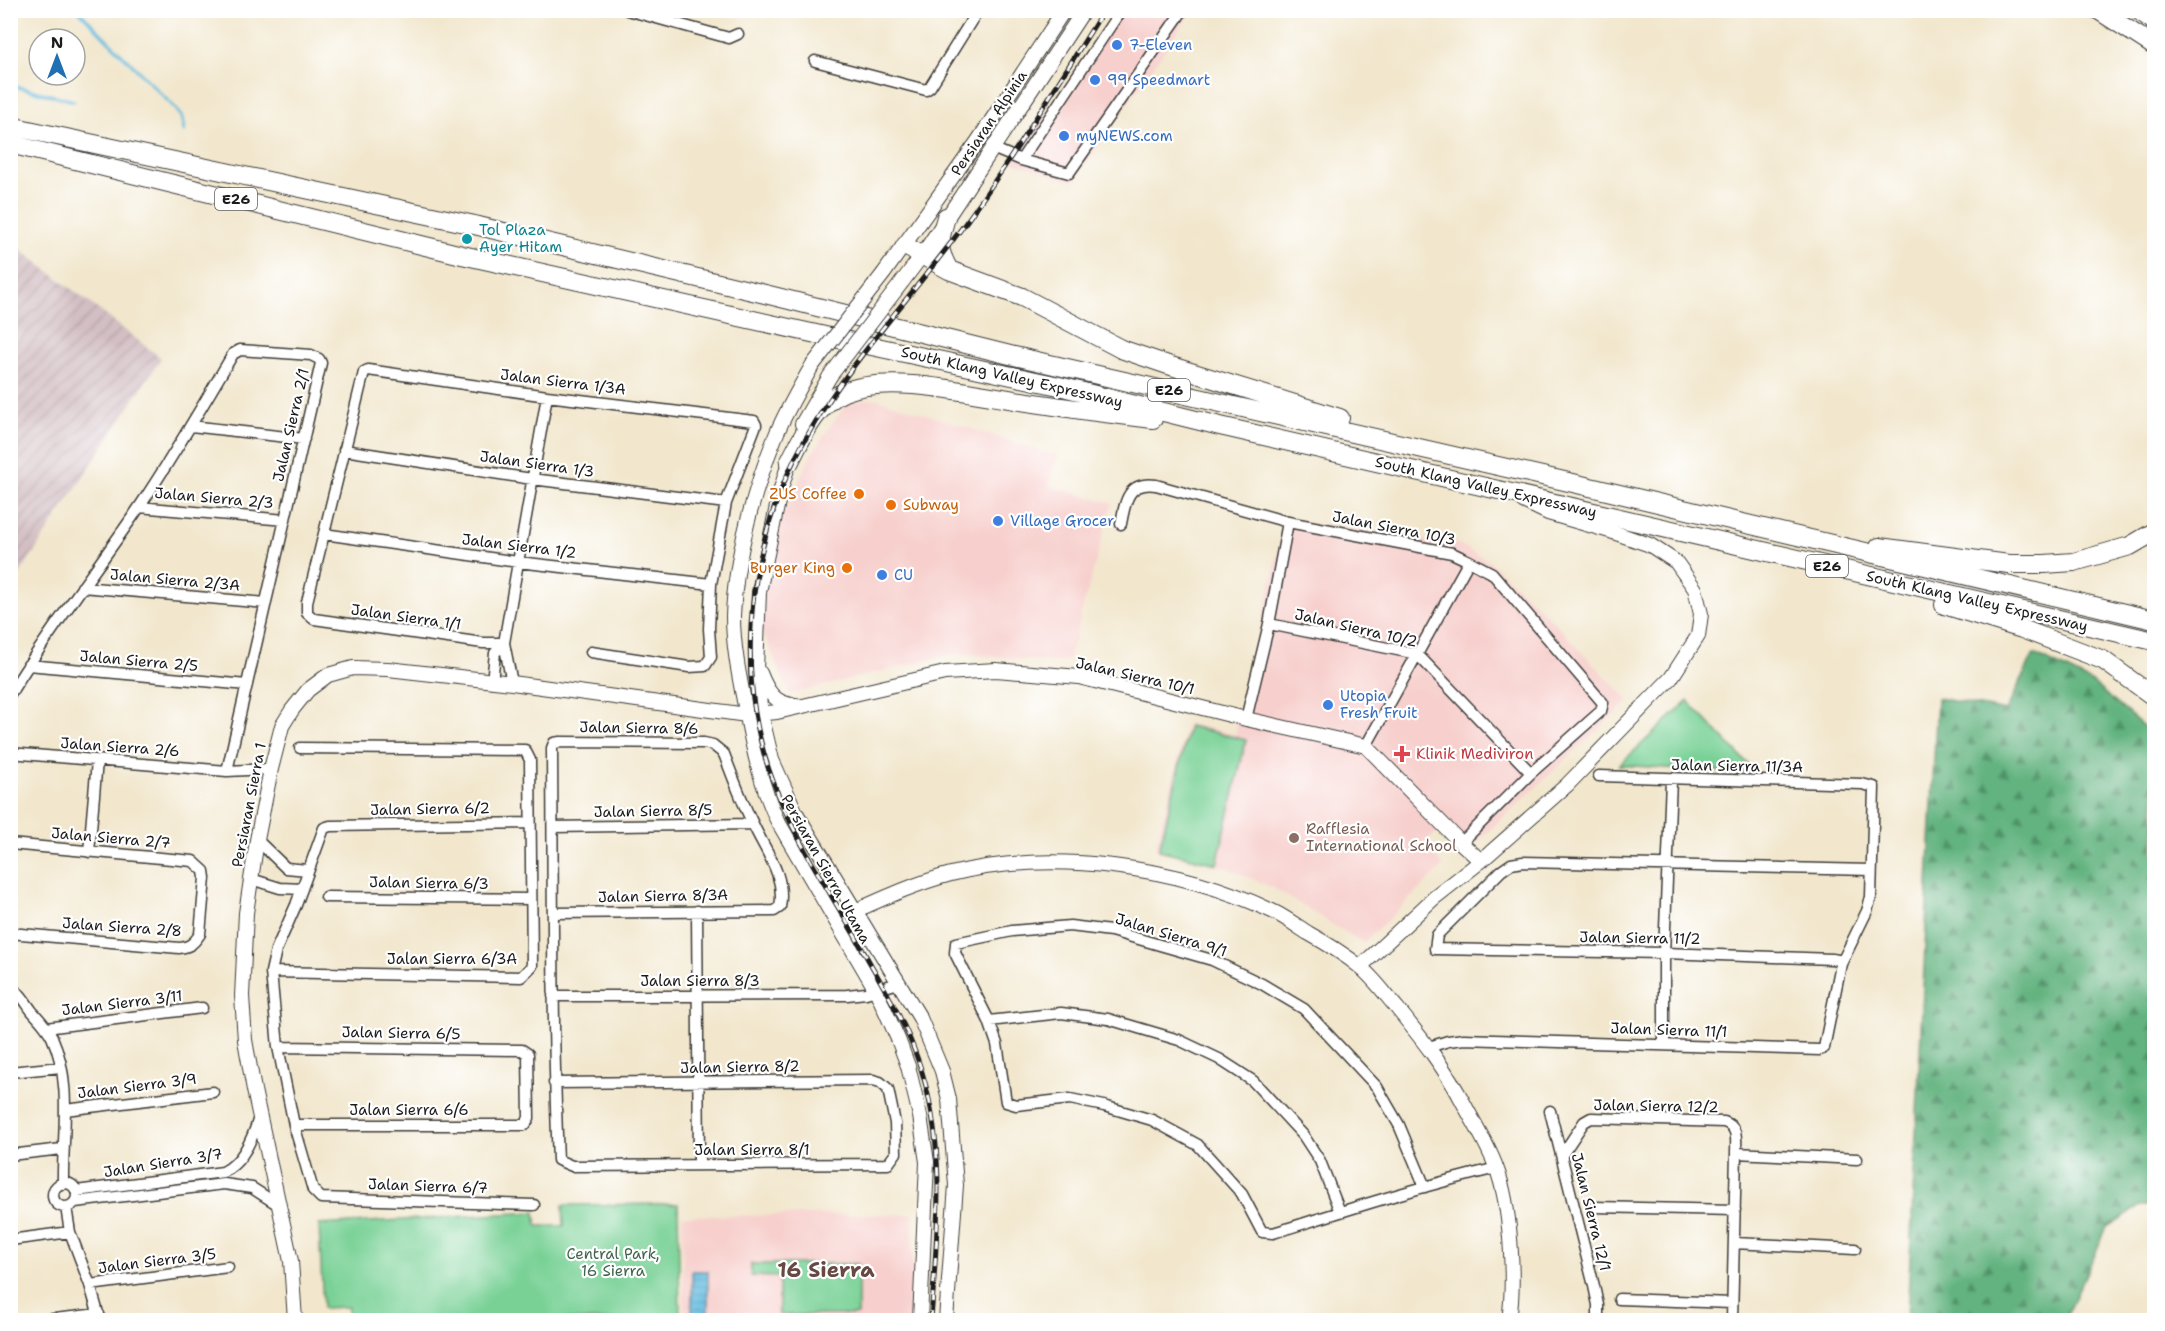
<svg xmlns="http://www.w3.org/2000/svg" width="2165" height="1331" font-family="'Shantell Sans',sans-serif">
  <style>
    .built { fill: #f7d0cd }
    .industrial { fill: url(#industrial-furrows) }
    .forest { fill: url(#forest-firs); stroke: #3f684e; stroke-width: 1.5 }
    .park { fill: #79d196; stroke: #4a7659; stroke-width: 1.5 }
    .water { fill: url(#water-rules); stroke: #406c7e; stroke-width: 1.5 }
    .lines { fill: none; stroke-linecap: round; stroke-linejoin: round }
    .stream { stroke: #64bce1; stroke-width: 3 }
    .street-casing { stroke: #3c3a37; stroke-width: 13 }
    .secondary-casing { stroke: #3c3a37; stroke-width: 16 }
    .highway-casing { stroke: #3c3a37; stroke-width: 20 }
    .street { stroke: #fff; stroke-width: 10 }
    .secondary { stroke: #fff; stroke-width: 14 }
    .highway { stroke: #fff; stroke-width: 18 }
    .rail-casing { stroke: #1c1c1c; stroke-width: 5 }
    .rail { stroke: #fff; stroke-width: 3; stroke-dasharray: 9; stroke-linecap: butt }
    .secondary-bridge-casing { stroke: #3c3a37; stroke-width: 16; stroke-linecap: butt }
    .secondary-bridge { stroke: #fff; stroke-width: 14 }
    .shop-dot { fill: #3f7fe0; stroke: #fff; stroke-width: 2 }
    .culture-dot { fill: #0f9aa8; stroke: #fff; stroke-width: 2 }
    .food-dot { fill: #e8710a; stroke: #fff; stroke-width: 2 }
    .health-dot { fill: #e0444e; stroke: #fff; stroke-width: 2 }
    .education-dot { fill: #8d6e63; stroke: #fff; stroke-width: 2 }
    .labels { text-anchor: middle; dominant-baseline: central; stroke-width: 4.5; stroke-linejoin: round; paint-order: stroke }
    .shield { fill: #fff; stroke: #606060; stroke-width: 1.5 }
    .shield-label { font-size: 14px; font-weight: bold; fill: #1c1c1c }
    .shop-label { font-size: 15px; fill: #366cbe; stroke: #fff; text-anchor: start }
    .street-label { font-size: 15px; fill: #1c1c1c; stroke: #fff }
    .culture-label { font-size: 15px; fill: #0d838f; stroke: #fff; text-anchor: start }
    .food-label { font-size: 15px; fill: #c56008; stroke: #fff; text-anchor: end }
    .health-label { font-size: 15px; fill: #be3a42; stroke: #fff; text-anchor: start }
    .education-label { font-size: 15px; fill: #785e54; stroke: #fff; text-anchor: start }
    .park-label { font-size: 15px; fill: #41644d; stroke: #fff }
    .district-label { font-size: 21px; font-weight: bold; fill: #674843; stroke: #fff }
  </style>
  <defs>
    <pattern id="industrial-furrows" width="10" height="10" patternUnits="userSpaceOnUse" patternTransform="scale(1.5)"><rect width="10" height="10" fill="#d2bec3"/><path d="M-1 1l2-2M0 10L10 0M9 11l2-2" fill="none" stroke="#b4a3a7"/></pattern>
    <pattern id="forest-firs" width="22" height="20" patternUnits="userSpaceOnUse" patternTransform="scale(1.5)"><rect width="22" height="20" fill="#62b37f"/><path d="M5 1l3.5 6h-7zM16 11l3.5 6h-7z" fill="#509167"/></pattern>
    <pattern id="water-rules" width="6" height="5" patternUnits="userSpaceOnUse" patternTransform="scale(1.5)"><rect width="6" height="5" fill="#64bce1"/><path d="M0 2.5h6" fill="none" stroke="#56a1c0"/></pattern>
  </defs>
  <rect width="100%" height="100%" fill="#fff"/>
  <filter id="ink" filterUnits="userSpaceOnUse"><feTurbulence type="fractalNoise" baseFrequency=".0167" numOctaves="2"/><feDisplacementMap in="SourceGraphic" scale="12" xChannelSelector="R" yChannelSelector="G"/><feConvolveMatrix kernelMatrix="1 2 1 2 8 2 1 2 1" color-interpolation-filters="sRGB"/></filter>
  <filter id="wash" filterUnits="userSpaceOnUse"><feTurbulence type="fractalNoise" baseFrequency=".008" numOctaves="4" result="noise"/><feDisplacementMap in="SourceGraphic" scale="24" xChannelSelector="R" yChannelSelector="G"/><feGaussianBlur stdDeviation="1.35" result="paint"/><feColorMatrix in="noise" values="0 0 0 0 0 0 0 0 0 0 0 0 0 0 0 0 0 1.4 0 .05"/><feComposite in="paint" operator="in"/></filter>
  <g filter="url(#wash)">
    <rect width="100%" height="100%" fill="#f2e7cd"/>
    <path class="built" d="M 1118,11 L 1192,11 L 1073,182 L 1011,161 Z
      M 865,399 L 878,399 L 1058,456 L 1049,486 L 1112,503 L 1069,658 L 1062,662 L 1050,662 L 957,653 L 790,694 L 762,632 L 763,586 L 780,520 L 812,453 L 846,404 Z
      M 1286,520 L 1459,544 L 1490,562 L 1552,620 L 1629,701 L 1464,854 L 1438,831 L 1423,845 L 1444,866 L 1363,943 L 1273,888 L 1225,867 L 1155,850 L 1187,724 L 1235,734 Z
      M 913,1214 L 912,1320 L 684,1320 L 682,1216 Z"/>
    <path class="industrial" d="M 11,242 L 161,358 L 11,587 Z"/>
    <path class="forest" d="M 2034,654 L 2091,682 L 2154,735 L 2154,1206 L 2140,1206 L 2107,1227 L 2065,1320 L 1907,1320 L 1937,698 L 2006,711 Z"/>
    <path class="park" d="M 1688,701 L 1757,774 L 1619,765 Z
      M 1189,726 L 1246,740 L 1217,864 L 1159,850 Z
      M 678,1204 L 680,1320 L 348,1320 L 348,1307 L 323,1308 L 319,1225 L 535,1212 L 537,1226 L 564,1226 L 563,1205 Z
      M 751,1264 L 858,1264 L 858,1315 L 779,1315 L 779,1277 L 751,1276 Z"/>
    <path class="water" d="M 692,1271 L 708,1271 L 708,1320 L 692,1320 Z"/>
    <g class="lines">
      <path class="stream" d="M 78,10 L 176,109 L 182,118 L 184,131
        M 10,85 L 74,101"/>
    </g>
  </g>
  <g filter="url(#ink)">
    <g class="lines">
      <g class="street-casing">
        <path id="street" d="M 627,10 L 729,38 L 738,34
          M 815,61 L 926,90 L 930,87 L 978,10
          M 992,148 L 1021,160 L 1069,173 L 1183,10
          M 1021,160 L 1121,10
          M 191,426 L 304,439
          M 344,450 L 532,479 L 726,503
          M 139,507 L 285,520
          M 1121,524 C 1125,501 1128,481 1156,485 L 1288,522 L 1452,553 L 1469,561 L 1492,573 L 1603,703 L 1601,711 L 1531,773 L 1461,843
          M 324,534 L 518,562 L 711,584
          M 82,587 L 266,603
          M 1269,624 L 1417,654 L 1531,773
          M 504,643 L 483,643 L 314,619 L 307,613 L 307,602 L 364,372 L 368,370 L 547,396 L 754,421 L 756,425 L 726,503 L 711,584 L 709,629 L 711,657 L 705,666 L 689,667 L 591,652
          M 28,665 L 247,685
          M 492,682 L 495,653 L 504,643
          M 512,683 L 504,643 L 547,396
          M 10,694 C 50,629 97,569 140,506 C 173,457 203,405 233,354 L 240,350 L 311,355 L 319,359 L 321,363 L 227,771
          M 1246,719 L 1269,624 L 1288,522
          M 1366,746 L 1469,561
          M 10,753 L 227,771 L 271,769
          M 530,823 L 330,826 L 324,828 L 296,905 L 276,950 L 271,972 L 278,1047 L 294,1125 L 313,1190 L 321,1198 L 534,1205
          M 553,827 L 753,824
          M 257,840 L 286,868 L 308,870
          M 10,844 L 193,861 L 204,871 L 205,878 L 200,934 C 194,943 190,947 179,948 L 10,933
          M 89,852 L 97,761
          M 251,879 L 280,888 L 302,889
          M 326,897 L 531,899
          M 697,911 L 699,1165
          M 553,913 L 774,911 L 780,907 C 786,875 765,851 753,824 C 742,802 733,778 724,754 L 713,745 L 704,743 L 560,742 L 554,743 L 552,748 C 553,885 552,1022 558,1160 L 572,1166 L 888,1164 L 896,1153 L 895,1123 L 888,1089 L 880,1082 L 873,1080 L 554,1083
          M 835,920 L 855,911
          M 1841,964 L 1838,960 L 1832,959 L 1664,953 L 1435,949 L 1437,935 L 1501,871 L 1511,864 L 1523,862 L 1871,870
          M 271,972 L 521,977 L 532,966 L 530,760 L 525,750 L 300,748
          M 10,988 C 21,992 25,1002 32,1011 C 39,1019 47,1027 52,1037 C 73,1083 62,1135 63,1184
          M 553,996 L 847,995 L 866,993 L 898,983
          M 989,1021 L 1061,1013 L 1108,1019 L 1179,1040 L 1219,1059 L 1253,1081 L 1303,1135 L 1320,1161 L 1340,1212
          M 46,1028 L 202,1008
          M 1664,1045 L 1664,953 L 1671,780
          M 278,1047 L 522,1050 L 528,1054 L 529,1118 L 525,1125 L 294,1125
          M 1429,1047 L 1448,1041 L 1464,1039 L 1820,1050 L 1824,1048 L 1841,964 L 1867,911 L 1871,897 L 1874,787 L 1862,784 L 1599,776
          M 10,1072 L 61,1067
          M 65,1110 L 213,1092
          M 1550,1111 L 1594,1286 L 1598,1305 L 1598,1320
          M 1736,1153 L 1857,1159
          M 10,1155 L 62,1149
          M 1562,1155 L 1584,1122 L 1591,1118 L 1724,1122 C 1739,1127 1736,1140 1736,1153 L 1732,1320
          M53 1195a12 12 0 1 1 24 0a12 12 0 1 1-24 0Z
          M 1425,1187 L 1399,1125 L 1377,1087 L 1304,1009 L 1262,984 L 1212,960 L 1111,931 L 1070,926 L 1012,931 L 956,943 L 955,953 L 989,1021 L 997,1044 L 1006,1102 L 1016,1105 L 1070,1099 L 1104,1106 L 1152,1120 L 1198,1145 L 1242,1194 L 1262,1232 L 1273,1233 C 1347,1210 1421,1186 1497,1168
          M 76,1191 L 223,1172 C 243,1162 253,1138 259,1117
          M 75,1202 L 224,1184 L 252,1188 L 277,1204
          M 66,1207 L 70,1232 L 90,1285 L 100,1320
          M 1594,1207 L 1735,1210
          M 10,1240 L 70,1232
          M 1734,1243 L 1855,1249
          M 90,1285 L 228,1267
          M 1619,1299 L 1732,1303
          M 45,1320 L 99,1314"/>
      </g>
      <g class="secondary-casing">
        <path id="secondary" d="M 884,273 L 978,141 L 1064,10
          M 902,282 L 923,254 L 1084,10
          M 812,366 C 799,389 786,411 776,435 C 754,489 735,558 733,616 C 733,648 740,680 746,711 C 753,749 761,785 777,820 L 876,990 L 898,1039 L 908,1066 L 920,1116 L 927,1162 L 920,1320
          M 802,424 L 830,376
          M 791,456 L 780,492 L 759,592 L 756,670 L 761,714 L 772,760 L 796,813 L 920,1018 L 942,1071 L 949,1099 L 956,1185 L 946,1320
          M 760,673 C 767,691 775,705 796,705
          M 855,911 C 886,897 917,883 951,874 C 1053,849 1178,866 1272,911 C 1285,917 1297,926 1308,933 C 1326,943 1344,954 1359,966 C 1374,978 1385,994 1397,1008 C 1422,1039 1446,1069 1464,1104 C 1475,1125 1488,1145 1496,1167 C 1511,1205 1515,1280 1509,1320
          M 1360,967 L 1434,898 L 1481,861 L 1567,785 L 1671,678 L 1698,636 L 1701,614 L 1695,589 L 1676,562 L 1650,545 L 1610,531 L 1548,513 L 1523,501
          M 295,1320 L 291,1261 L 254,1090 L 245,1040 L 242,996 L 246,913 L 257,840 L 271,769 L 282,726 L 292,710 L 308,690 L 328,675 L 353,668 L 388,669 L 512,683 L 747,715 L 777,712 L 945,673 L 996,670 L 1079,677 L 1246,719 L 1366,746 L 1461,843 L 1481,861"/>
      </g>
      <g class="highway-casing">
        <path id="highway" d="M 2098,10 L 2154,46
          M 2138,10 L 2154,21
          M 10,126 L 470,224 L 765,294 L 1010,355 L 1573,483 L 2154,620
          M 10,144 L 462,255 L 825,336 L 1059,386 L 1220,426 L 2154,641
          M 946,217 C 939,243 936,246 949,270
          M 905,246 L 949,270 L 1022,297 L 1121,349 L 1168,365 L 1340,418
          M 789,463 C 802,438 816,404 844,392 C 890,373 972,394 1021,401 C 1065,408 1109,414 1153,419
          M 1879,547 L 2009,564 L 2044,564 L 2074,562 L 2130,546 L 2154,532
          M 1944,605 L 2022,629 L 2103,660 L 2154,697"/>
      </g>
      <use href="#street" class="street"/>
      <use href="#secondary" class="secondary"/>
      <use href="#highway" class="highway"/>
      <g class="rail-casing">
        <path id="rail" d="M 931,1320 C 937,1233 948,1144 918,1060 C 903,1016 877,977 855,936 C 826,886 793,836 773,781 C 739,692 745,583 779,495 C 816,397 894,319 956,236 C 1009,164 1056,86 1104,10"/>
      </g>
      <use href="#rail" class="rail"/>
      <g class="secondary-bridge-casing">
        <path id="secondary-bridge" d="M 812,366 L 884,273
          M 830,376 L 902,282"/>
      </g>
      <use href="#secondary-bridge" class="secondary-bridge"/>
    </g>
  </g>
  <g class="shop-dot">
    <circle cx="1117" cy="45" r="6"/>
    <circle cx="1095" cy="80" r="6"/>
    <circle cx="1064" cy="136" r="6"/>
    <circle cx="998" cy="521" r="6"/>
    <circle cx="882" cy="575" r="6"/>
    <circle cx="1328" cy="705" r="6"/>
  </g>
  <circle class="culture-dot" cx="467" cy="239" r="6"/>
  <g class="food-dot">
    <circle cx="859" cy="494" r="6"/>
    <circle cx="891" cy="505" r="6"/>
    <circle cx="847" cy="568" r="6"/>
  </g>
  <path class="health-dot" d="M1399 745h6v6h6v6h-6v6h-6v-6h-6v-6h6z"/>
  <circle class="education-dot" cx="1294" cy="838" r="6"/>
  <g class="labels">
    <g class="shield">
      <rect x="215" y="188" width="42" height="22" rx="4.5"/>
      <rect x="1148" y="379" width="42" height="22" rx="4.5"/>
      <rect x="1806" y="555" width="42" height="22" rx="4.5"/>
    </g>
    <g class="shield-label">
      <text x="236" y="199">E26</text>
      <text x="1169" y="390">E26</text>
      <text x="1827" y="566">E26</text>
    </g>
    <g class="shop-label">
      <text x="1129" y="45">7-Eleven</text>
      <text x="1107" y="80">99 Speedmart</text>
      <text x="1076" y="136">myNEWS.com</text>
      <text x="1010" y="521">Village Grocer</text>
      <text x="894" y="575">CU</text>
      <text x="1340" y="696">Utopia<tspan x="1340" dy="17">Fresh Fruit</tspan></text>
    </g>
    <g class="street-label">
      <text transform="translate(989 123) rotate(-56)">Persiaran Alpinia</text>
      <text transform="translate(1012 377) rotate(13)">South Klang Valley Expressway</text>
      <text transform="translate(563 382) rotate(7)">Jalan Sierra 1/3A</text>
      <text transform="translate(291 425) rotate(-77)">Jalan Sierra 2/1</text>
      <text transform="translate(537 464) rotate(8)">Jalan Sierra 1/3</text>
      <text transform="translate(1486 487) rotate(13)">South Klang Valley Expressway</text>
      <text transform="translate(214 498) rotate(5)">Jalan Sierra 2/3</text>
      <text transform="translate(1394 528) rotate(11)">Jalan Sierra 10/3</text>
      <text transform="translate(519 546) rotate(7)">Jalan Sierra 1/2</text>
      <text transform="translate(175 580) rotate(5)">Jalan Sierra 2/3A</text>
      <text transform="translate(1977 601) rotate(13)">South Klang Valley Expressway</text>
      <text transform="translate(406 617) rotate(8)">Jalan Sierra 1/1</text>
      <text transform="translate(1356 628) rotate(13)">Jalan Sierra 10/2</text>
      <text transform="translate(139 661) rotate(5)">Jalan Sierra 2/5</text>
      <text transform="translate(1135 676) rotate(13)">Jalan Sierra 10/1</text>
      <text transform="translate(639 728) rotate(1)">Jalan Sierra 8/6</text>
      <text transform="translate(120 747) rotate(4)">Jalan Sierra 2/6</text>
      <text transform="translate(1737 766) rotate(1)">Jalan Sierra 11/3A</text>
      <text transform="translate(249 805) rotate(-79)">Persiaran Sierra 1</text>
      <text transform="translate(430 809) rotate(-1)">Jalan Sierra 6/2</text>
      <text transform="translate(653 811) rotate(-1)">Jalan Sierra 8/5</text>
      <text transform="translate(111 838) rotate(5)">Jalan Sierra 2/7</text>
      <text transform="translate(826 869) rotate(61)">Persiaran Sierra Utama</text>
      <text transform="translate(429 883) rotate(1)">Jalan Sierra 6/3</text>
      <text transform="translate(663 896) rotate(-1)">Jalan Sierra 8/3A</text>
      <text transform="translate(122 927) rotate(4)">Jalan Sierra 2/8</text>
      <text transform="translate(1171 935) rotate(17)">Jalan Sierra 9/1</text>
      <text transform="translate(1640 938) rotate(1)">Jalan Sierra 11/2</text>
      <text x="452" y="959">Jalan Sierra 6/3A</text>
      <text x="700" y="981">Jalan Sierra 8/3</text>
      <text transform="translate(122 1003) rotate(-7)">Jalan Sierra 3/11</text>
      <text transform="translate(1669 1030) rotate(2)">Jalan Sierra 11/1</text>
      <text transform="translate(401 1033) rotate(1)">Jalan Sierra 6/5</text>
      <text transform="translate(740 1067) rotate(-1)">Jalan Sierra 8/2</text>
      <text transform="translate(137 1086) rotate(-7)">Jalan Sierra 3/9</text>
      <text transform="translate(1656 1106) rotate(1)">Jalan Sierra 12/2</text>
      <text x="409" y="1110">Jalan Sierra 6/6</text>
      <text x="752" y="1150">Jalan Sierra 8/1</text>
      <text transform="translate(163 1163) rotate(-9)">Jalan Sierra 3/7</text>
      <text transform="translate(428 1186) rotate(2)">Jalan Sierra 6/7</text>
      <text transform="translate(1591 1212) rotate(76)">Jalan Sierra 12/1</text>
      <text transform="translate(157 1261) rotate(-7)">Jalan Sierra 3/5</text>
    </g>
    <g class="culture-label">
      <text x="479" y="230">Tol Plaza<tspan x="479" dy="17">Ayer Hitam</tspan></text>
    </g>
    <g class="food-label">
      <text x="847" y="494">ZUS Coffee</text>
      <text x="903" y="505" text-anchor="start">Subway</text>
      <text x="835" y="568">Burger King</text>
    </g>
    <g class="health-label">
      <text x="1416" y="754">Klinik Mediviron</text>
    </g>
    <g class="education-label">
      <text x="1306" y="829">Rafflesia<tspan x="1306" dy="17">International School</tspan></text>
    </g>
    <g class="park-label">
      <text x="613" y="1254">Central Park,<tspan x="613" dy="17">16 Sierra</tspan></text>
    </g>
    <g class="district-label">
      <text x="826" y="1270">16 Sierra</text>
    </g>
  </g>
  <rect width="2165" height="1331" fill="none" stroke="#fff" stroke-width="36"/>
  <g transform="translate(57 57)"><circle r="28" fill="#ffffff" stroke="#a4a4a4" stroke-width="1.5"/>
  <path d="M0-4.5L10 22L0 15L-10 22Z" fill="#1f6fb2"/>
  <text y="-9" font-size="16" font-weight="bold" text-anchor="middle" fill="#1c1c1c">N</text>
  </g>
</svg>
